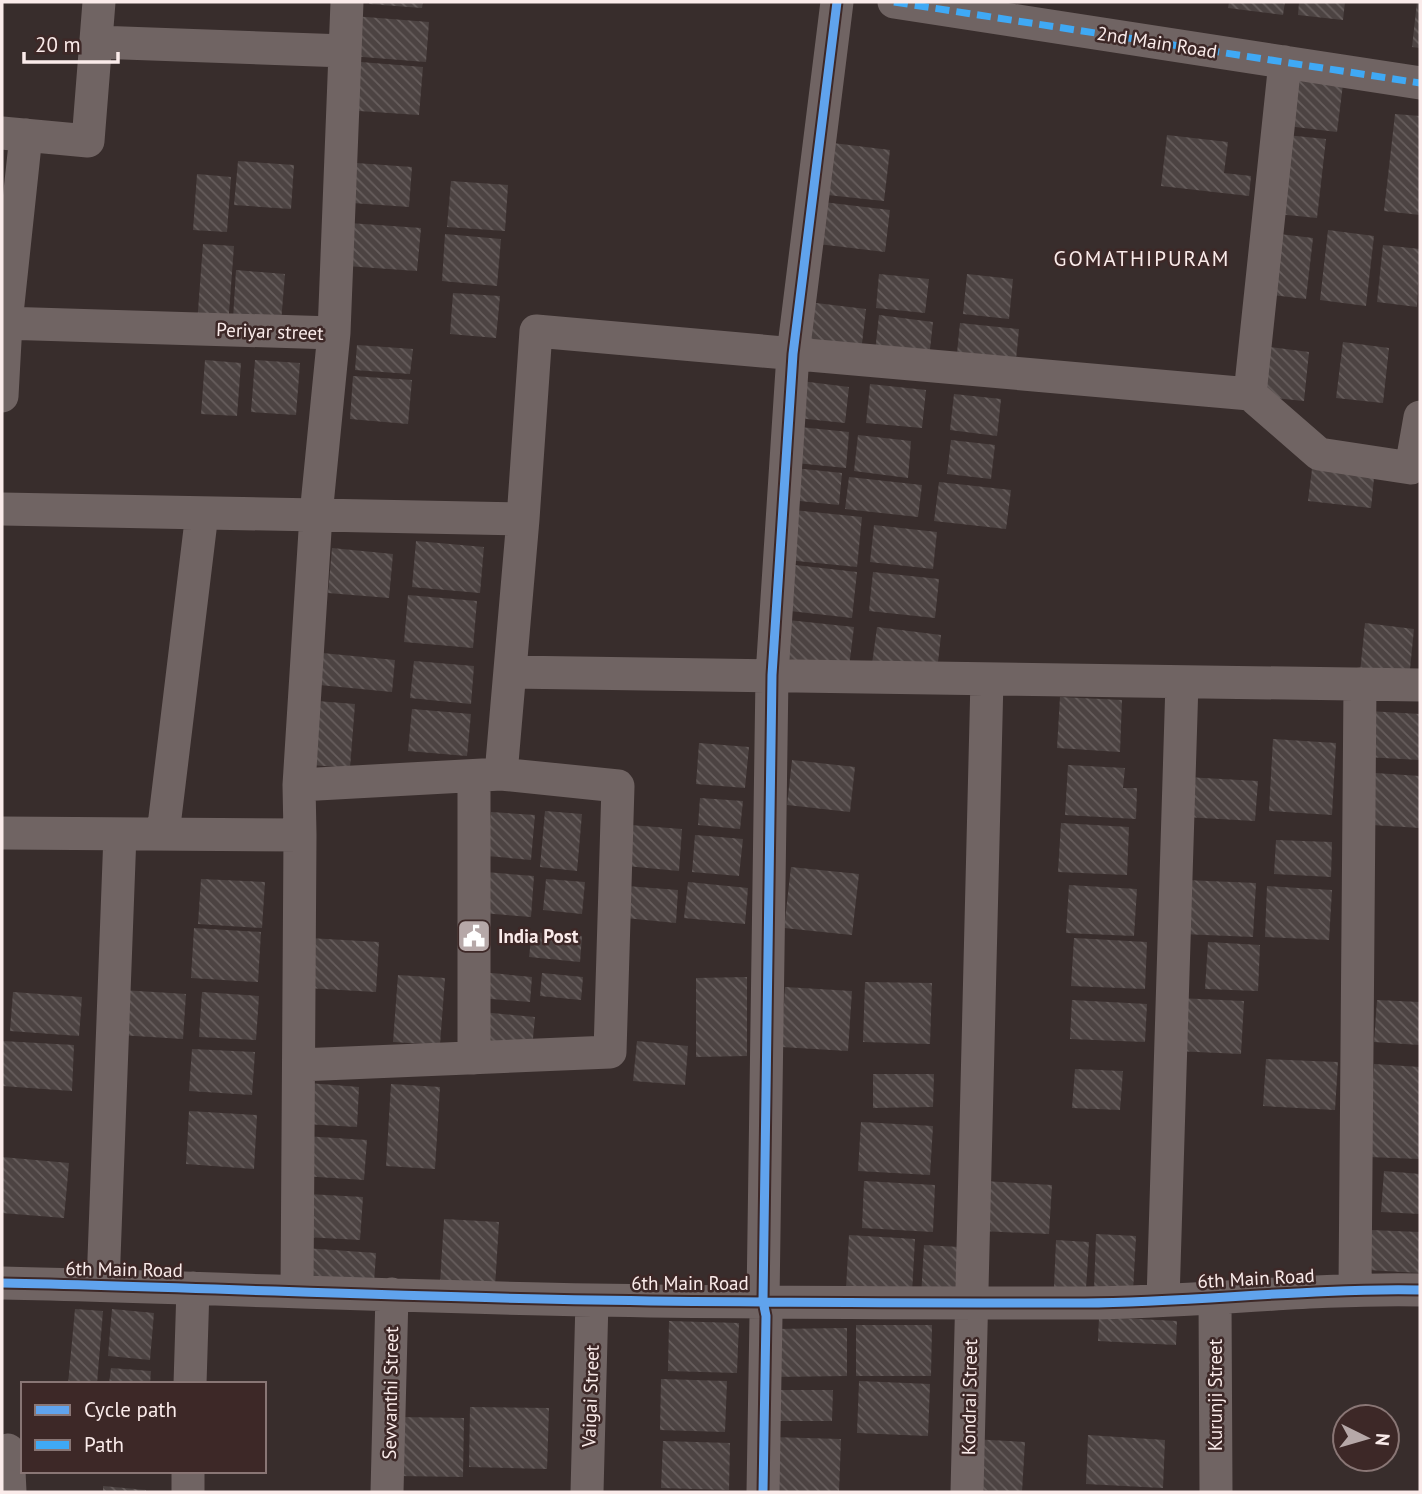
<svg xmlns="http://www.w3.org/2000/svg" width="1422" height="1494" font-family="'PT Sans',sans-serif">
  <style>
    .building { fill: url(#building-back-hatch) }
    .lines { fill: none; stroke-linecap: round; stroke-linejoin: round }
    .minor { stroke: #706463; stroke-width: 33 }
    .quiet { stroke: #3fa9f5; stroke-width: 7; stroke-dasharray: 14 7; stroke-linecap: butt }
    .cycleway-casing { stroke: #3d2827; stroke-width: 13 }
    .cycleway { stroke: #60a3ed; stroke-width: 9 }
    .labels { text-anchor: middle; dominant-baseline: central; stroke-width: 5; stroke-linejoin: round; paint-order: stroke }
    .street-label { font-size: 19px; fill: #faebea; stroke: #3d2827 }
    .poi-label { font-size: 19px; font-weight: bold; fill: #faebea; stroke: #3d2827; text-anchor: start }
    .neighbourhood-label { font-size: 21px; letter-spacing: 2px; fill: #faebea; stroke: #3d2827 }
  </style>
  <defs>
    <pattern id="building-back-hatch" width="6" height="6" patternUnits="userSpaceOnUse" patternTransform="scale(1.75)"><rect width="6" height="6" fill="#4c4342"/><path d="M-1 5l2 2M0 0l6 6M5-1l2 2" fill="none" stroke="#675e5d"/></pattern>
  </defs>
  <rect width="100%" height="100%" fill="#382d2c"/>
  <path class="building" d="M 369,2 L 423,2 L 422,8 L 369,4 Z
    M 1229,2 L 1285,2 L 1283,15 L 1228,8 Z
    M 1299,2 L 1345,2 L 1343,20 L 1298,15 Z
    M 1417,2 L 1420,2 L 1420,48 L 1412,47 Z
    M 353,16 L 429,22 L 426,62 L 350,56 Z
    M 348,61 L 423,67 L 419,115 L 344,110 Z
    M 1292,78 L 1343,84 L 1337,132 L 1287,126 Z
    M 1395,114 L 1420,116 L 1420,215 L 1384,211 Z
    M 1167,135 L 1228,142 L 1224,173 L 1251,176 L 1249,196 L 1161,186 Z
    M 1286,135 L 1326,139 L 1317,218 L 1277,214 Z
    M 833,143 L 890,150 L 884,201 L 827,195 Z
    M 238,161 L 294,165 L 291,209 L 234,205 Z
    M 356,163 L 412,167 L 409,207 L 352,203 Z
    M 197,174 L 231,177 L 227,232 L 193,230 Z
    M 451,181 L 508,185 L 505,231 L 447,227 Z
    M 823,202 L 890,210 L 885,252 L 818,244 Z
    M 349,223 L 421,228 L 417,271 L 346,266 Z
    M 1328,230 L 1374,236 L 1366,306 L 1320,300 Z
    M 1271,233 L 1313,238 L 1306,299 L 1263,294 Z
    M 445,234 L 501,239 L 497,286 L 442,281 Z
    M 203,244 L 234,246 L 228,326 L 197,324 Z
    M 1383,245 L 1420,249 L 1417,307 L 1377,302 Z
    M 236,270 L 285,274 L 281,322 L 233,319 Z
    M 879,274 L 929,279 L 925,313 L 876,308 Z
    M 967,274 L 1013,279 L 1009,319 L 963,314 Z
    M 453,293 L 500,296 L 496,338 L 450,334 Z
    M 808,302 L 866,309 L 861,352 L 803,345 Z
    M 879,315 L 933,322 L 929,358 L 875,352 Z
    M 960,323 L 1019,329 L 1015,370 L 956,363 Z
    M 1343,342 L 1389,348 L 1383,403 L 1336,398 Z
    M 357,345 L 413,349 L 410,374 L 355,370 Z
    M 1263,346 L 1309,352 L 1304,401 L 1257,396 Z
    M 205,360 L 241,363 L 237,416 L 201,414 Z
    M 255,360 L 300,363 L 296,415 L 251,412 Z
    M 353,376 L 412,380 L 408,424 L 350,419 Z
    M 801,381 L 849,387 L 845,423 L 797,418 Z
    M 870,384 L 926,390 L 922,428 L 866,423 Z
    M 954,394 L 1001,399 L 997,436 L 950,430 Z
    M 800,427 L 849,432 L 846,468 L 796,463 Z
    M 858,435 L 911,441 L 908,478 L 854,471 Z
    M 951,440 L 995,445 L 991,479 L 947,474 Z
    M 1313,461 L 1375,468 L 1371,508 L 1308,501 Z
    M 794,468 L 842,473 L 839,505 L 790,500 Z
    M 849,477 L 922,485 L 918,517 L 845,509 Z
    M 939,482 L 1011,490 L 1006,529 L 934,521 Z
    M 793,510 L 862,517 L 857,567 L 787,560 Z
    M 874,525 L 937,532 L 933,569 L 870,562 Z
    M 416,541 L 484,547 L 480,593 L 412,587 Z
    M 332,548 L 393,554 L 389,598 L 328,593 Z
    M 795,565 L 857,572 L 852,618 L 790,611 Z
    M 873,572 L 939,579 L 935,618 L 869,611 Z
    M 408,595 L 477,601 L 473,648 L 404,642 Z
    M 788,620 L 854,627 L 849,667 L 784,659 Z
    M 1365,623 L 1414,629 L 1409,679 L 1360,673 Z
    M 877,627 L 941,635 L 937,671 L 872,664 Z
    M 322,653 L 395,660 L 392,692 L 319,685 Z
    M 414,661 L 474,666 L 471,704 L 410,698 Z
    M 1060,697 L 1122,700 L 1120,752 L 1057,748 Z
    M 317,701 L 355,704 L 350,768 L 311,765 Z
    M 412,709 L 471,714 L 467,756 L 408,751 Z
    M 1368,711 L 1420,714 L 1420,760 L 1365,757 Z
    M 1273,739 L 1336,743 L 1332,815 L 1269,811 Z
    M 699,743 L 749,747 L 745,788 L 696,784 Z
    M 792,760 L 855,767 L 850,812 L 787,805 Z
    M 1068,765 L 1125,768 L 1123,788 L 1137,788 L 1136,819 L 1065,815 Z
    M 1375,773 L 1420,776 L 1420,828 L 1372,825 Z
    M 1186,777 L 1258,781 L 1255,821 L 1184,817 Z
    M 700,798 L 743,801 L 740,829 L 698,825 Z
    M 545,811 L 582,814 L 577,871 L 540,867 Z
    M 491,812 L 535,815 L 531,860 L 487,856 Z
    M 1061,823 L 1129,827 L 1127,875 L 1058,872 Z
    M 630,825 L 682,829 L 679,871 L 626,866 Z
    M 695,835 L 743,839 L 739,876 L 692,872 Z
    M 1276,840 L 1332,842 L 1331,877 L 1274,874 Z
    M 791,867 L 859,874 L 852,935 L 784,928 Z
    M 485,872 L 534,876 L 531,917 L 481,913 Z
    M 201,879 L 265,882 L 262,928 L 198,924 Z
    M 546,879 L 585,882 L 582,914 L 543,910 Z
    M 1185,880 L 1256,883 L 1253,937 L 1182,934 Z
    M 688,882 L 748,888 L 745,924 L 684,918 Z
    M 1069,885 L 1137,889 L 1134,936 L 1066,933 Z
    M 627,886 L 678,890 L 676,923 L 625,918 Z
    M 1267,886 L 1332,890 L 1329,940 L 1265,937 Z
    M 194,928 L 261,932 L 258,982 L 191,978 Z
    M 532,932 L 582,936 L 580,962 L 529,957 Z
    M 309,938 L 379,942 L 376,992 L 306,988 Z
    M 1074,938 L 1147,942 L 1145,989 L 1071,986 Z
    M 1208,942 L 1260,945 L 1258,991 L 1205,989 Z
    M 481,972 L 532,977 L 530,1002 L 479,998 Z
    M 542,973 L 583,977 L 581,1000 L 540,996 Z
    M 398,975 L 445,978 L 440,1045 L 393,1042 Z
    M 747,977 L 747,1056 L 696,1057 L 696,978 Z
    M 865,982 L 932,983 L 930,1044 L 863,1042 Z
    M 785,987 L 852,991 L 848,1051 L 781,1047 Z
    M 122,990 L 186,994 L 183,1039 L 119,1035 Z
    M 13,992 L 82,997 L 79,1036 L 10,1031 Z
    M 202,992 L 259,996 L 256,1040 L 199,1037 Z
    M 1178,998 L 1244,1001 L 1241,1054 L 1175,1051 Z
    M 1072,1000 L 1147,1004 L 1145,1042 L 1070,1039 Z
    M 1377,1000 L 1420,1002 L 1420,1045 L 1374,1042 Z
    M 482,1012 L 535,1017 L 532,1049 L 479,1044 Z
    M 2,1041 L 74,1045 L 72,1091 L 2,1086 Z
    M 637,1041 L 688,1046 L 685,1085 L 633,1081 Z
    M 192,1049 L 255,1052 L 252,1095 L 189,1091 Z
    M 1266,1059 L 1338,1062 L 1335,1110 L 1263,1106 Z
    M 1374,1064 L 1420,1067 L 1420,1159 L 1368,1157 Z
    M 1075,1069 L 1123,1071 L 1120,1110 L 1072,1108 Z
    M 873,1074 L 934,1074 L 933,1107 L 873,1108 Z
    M 308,1083 L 359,1087 L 357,1127 L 305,1124 Z
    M 391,1084 L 440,1087 L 435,1169 L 386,1166 Z
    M 189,1111 L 257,1115 L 254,1169 L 186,1164 Z
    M 861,1122 L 933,1126 L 930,1175 L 858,1171 Z
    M 304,1136 L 367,1140 L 364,1180 L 302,1176 Z
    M 2,1157 L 69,1163 L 64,1218 L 2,1213 Z
    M 1384,1171 L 1420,1174 L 1420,1214 L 1381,1212 Z
    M 864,1181 L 935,1185 L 933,1232 L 862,1228 Z
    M 984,1181 L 1052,1185 L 1049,1234 L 981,1231 Z
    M 308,1194 L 363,1197 L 360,1240 L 305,1237 Z
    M 444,1219 L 499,1222 L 495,1287 L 440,1283 Z
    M 1370,1230 L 1420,1232 L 1420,1273 L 1368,1270 Z
    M 1096,1234 L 1136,1236 L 1133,1292 L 1094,1290 Z
    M 849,1235 L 915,1239 L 912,1293 L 846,1289 Z
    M 1056,1240 L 1089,1242 L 1086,1289 L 1054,1287 Z
    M 924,1245 L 959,1247 L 956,1300 L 921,1297 Z
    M 305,1248 L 376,1253 L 374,1284 L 302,1280 Z
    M 75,1309 L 103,1311 L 97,1384 L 68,1384 Z
    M 112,1309 L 154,1313 L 150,1360 L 108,1356 Z
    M 1099,1317 L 1177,1321 L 1176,1345 L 1098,1341 Z
    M 669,1321 L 739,1323 L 737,1373 L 668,1371 Z
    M 856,1325 L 932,1325 L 931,1376 L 856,1376 Z
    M 847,1328 L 847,1376 L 772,1377 L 772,1329 Z
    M 111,1368 L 151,1371 L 150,1384 L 109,1384 Z
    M 661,1379 L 727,1381 L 725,1432 L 660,1430 Z
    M 859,1381 L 930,1384 L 928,1436 L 857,1433 Z
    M 772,1390 L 833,1390 L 832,1421 L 773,1421 Z
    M 470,1407 L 549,1408 L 547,1469 L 469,1467 Z
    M 398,1417 L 464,1418 L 463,1477 L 397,1476 Z
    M 1088,1435 L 1165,1440 L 1163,1488 L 1086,1484 Z
    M 771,1437 L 841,1439 L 839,1492 L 769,1492 Z
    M 971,1439 L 1025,1442 L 1022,1492 L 968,1490 Z
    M 663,1441 L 730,1443 L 729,1490 L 661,1488 Z
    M 103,1486 L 146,1490 L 146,1492 L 103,1492 Z"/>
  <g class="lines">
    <path class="minor" d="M 894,2 L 1420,83
      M 96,42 L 345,51
      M 2,133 L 88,141 L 99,2
      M 2,323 L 334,333 L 347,2
      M 1250,394 L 1319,454 L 1411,468 L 1420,417
      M 2,396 L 6,323 L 26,135
      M 2,509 L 523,519 L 501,774 L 299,785 L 300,835
      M 523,519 L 536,331 L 1250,394 L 1285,62
      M 510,672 L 1420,685
      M 299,785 L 316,515 L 334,333
      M 2,833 L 300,835 L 297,1291
      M 163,834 L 202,513
      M 474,1058 L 474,776
      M 299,1065 L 610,1052 L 618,786 L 501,774
      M 2,1283 C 199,1287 396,1297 593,1300 C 757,1303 922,1303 1085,1303 C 1197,1302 1308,1288 1420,1290
      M 103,1285 L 120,834
      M 1355,1289 L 1360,684
      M 1215,1298 L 1216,1492
      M 1163,1300 L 1182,682
      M 190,1384 L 193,1288
      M 8,1450 L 10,1492
      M 188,1492 L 188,1471
      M 387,1492 L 392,1294
      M 587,1492 L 592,1300
      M 763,1492 L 766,1316 L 763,1301 L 772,675 L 793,354 L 837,2
      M 967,1492 L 987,679"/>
    <path class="quiet" d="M 894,2 L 1420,83"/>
    <g class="cycleway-casing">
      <path id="cycleway" d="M 2,1283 C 199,1287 396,1297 593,1300 C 757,1303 922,1303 1085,1303 C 1197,1302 1308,1288 1420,1290
        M 763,1492 L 766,1316 L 763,1301 L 772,675 L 793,354 L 837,2"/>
    </g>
    <use href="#cycleway" class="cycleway"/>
  </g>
  <defs>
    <g id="civic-square" transform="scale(1.75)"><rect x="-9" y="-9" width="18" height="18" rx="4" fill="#b6a8a8" stroke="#3d2827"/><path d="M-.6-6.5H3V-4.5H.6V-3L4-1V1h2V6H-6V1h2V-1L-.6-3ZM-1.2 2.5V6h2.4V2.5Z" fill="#fff"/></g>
  </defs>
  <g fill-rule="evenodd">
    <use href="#civic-square" x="474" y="936"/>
  </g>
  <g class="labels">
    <g class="street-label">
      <text transform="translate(1157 42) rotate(9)">2nd Main Road</text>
      <text transform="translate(270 331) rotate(2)">Periyar street</text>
      <text transform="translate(124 1269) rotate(1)">6th Main Road</text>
      <text transform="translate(1256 1278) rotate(-3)">6th Main Road</text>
      <text x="690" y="1283">6th Main Road</text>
      <text transform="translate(390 1393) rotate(-89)">Sevvanthi Street</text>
      <text transform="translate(1215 1395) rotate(-90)">Kurunji Street</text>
      <text transform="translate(590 1396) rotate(-88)">Vaigai Street</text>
      <text transform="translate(969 1397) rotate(-89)">Kondrai Street</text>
    </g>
    <g class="poi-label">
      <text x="498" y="936">India Post</text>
    </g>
    <g class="neighbourhood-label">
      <text x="1142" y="258">GOMATHIPURAM</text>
    </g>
  </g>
  <rect width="1422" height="1494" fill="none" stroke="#faebea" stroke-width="7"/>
  <rect x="21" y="1382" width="245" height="91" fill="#3d2827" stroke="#897675" stroke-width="2"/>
  <rect x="35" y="1405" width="35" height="10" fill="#60a3ed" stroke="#897675" stroke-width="2"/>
  <text x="84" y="1417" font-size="21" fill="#faebea">Cycle path</text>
  <rect x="35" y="1440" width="35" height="10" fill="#3fa9f5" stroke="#897675" stroke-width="2"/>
  <text x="84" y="1452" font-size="21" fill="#faebea">Path</text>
  <g transform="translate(1366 1438) rotate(95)"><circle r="33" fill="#3d2827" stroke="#897675" stroke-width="2"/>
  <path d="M0-5L12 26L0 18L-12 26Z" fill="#b6a8a8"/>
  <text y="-10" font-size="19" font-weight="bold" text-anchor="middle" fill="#faebea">N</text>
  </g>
  <path d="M24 52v10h94v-10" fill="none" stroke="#faebea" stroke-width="3.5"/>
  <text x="35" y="52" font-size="21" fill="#faebea" stroke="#3d2827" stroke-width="5" paint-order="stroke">20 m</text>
</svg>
